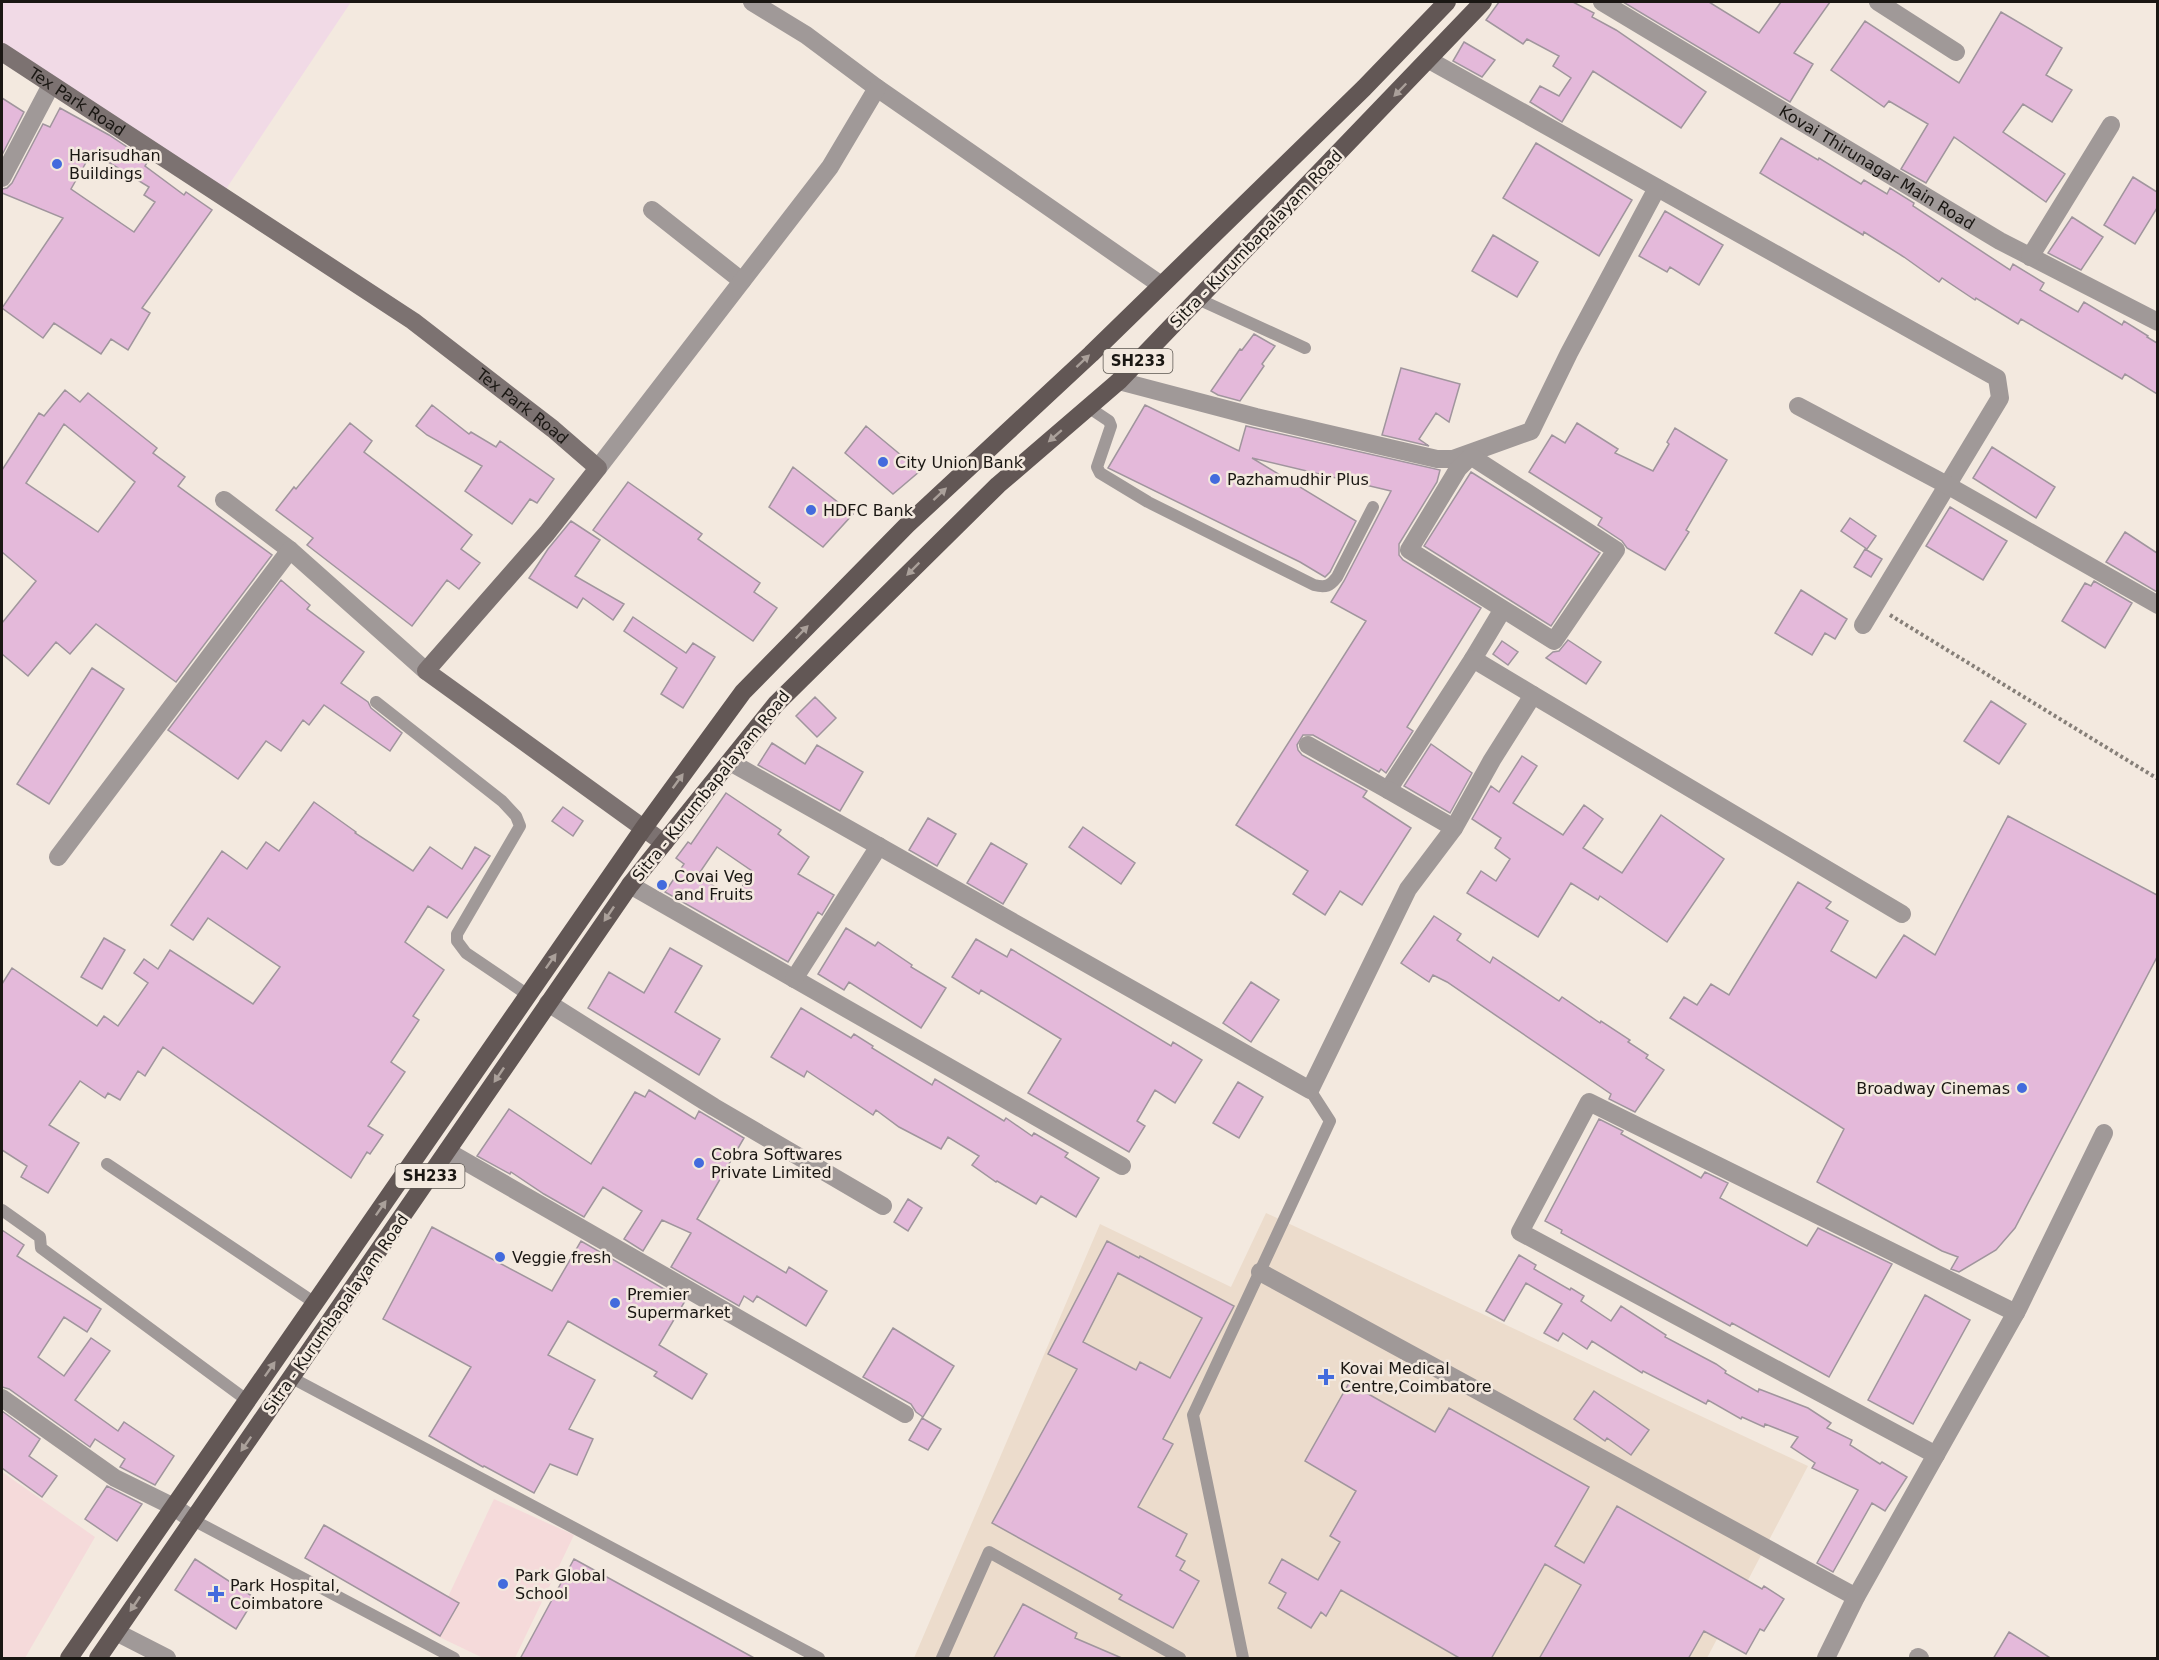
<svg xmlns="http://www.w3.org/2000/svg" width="2159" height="1660" font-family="'DejaVu Sans',sans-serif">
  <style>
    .built { fill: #ecdccc }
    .industrial { fill: #f1dae6 }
    .education { fill: #f5dada }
    .building { fill: #e4b9da; stroke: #a0959d; stroke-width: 1.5; fill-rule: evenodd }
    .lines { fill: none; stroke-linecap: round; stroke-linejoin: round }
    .path { stroke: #867f78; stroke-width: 4; stroke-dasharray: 3 3; stroke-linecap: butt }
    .lane { stroke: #a09998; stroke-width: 12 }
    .street { stroke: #a09998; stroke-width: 18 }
    .secondary { stroke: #7c7271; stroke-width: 18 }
    .primary { stroke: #625755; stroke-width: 18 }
    .oneway { fill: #aaa09a }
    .poi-dot { fill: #436bdd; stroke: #f3e9df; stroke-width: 2 }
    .labels { text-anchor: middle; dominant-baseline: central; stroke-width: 5; stroke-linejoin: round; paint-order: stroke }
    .shield { fill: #f3e9df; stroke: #5b5650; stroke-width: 1.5 }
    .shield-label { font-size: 15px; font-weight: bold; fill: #1a1713 }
    .street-label { font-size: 16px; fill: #1a1713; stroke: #f3e9df }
    .poi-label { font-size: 16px; fill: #1a1713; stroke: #f3e9df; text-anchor: start }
  </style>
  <rect width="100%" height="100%" fill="#f3e9df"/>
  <path class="built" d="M 1266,1213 L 1808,1466 L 1707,1658 L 914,1658 L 1100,1224 L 1231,1287 Z"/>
  <path class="industrial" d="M 2,2 L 351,2 L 222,195 L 2,51 Z"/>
  <path class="education" d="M 2,1472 L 95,1537 L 25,1658 L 2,1658 Z
    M 494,1499 L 574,1535 L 515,1658 L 483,1658 L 431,1633 Z"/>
  <path class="building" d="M 1499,2 L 1573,2 L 1594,13 L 1592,17 L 1616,30 L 1706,92 L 1681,128 L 1593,71 L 1562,122 L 1530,102 L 1540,86 L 1559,96 L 1571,78 L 1553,66 L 1559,56 L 1527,39 L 1523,44 L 1486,20 Z
    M 1623,2 L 1709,2 L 1759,33 L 1781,2 L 1830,2 L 1794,53 L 1813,64 L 1790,102 Z
    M 2001,12 L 2062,48 L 2046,75 L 2072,90 L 2052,122 L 2023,104 L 2003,132 L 2065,174 L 2046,202 L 1954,137 L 1926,183 L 1901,169 L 1928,124 L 1889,101 L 1884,107 L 1831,70 L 1865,21 L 1959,83 Z
    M 1464,42 L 1495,60 L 1482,77 L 1453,61 Z
    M 2,98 L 24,112 L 2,155 Z
    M 60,108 L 109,135 L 148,161 L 145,166 L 184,195 L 186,192 L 212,210 L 142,308 L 150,313 L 128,350 L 111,339 L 101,354 L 54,323 L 43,338 L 2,308 L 63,218 L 2,193 L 2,189 L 7,188 L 12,183 L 43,124 L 50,127 ZM 92,152 L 149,187 L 144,195 L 155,202 L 134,232 L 71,189 Z
    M 1781,138 L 1818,160 L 1819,158 L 1861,184 L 1864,180 L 1887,194 L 1890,188 L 1914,203 L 1913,206 L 2010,270 L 2013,264 L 2044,283 L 2040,290 L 2078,312 L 2084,302 L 2122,325 L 2124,321 L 2148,336 L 2147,337 L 2157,343 L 2157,394 L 2125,374 L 2122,379 L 2021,319 L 2018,324 L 1976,298 L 1975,300 L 1942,278 L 1939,282 L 1904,257 L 1864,232 L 1863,235 L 1760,173 Z
    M 1536,143 L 1632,200 L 1599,256 L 1503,198 Z
    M 2133,177 L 2157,192 L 2157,208 L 2135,244 L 2104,225 Z
    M 1665,211 L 1723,245 L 1699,285 L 1670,267 L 1667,272 L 1639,256 Z
    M 2072,217 L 2103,237 L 2081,270 L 2048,253 Z
    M 1493,235 L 1538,262 L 1517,297 L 1472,271 Z
    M 1254,334 L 1275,346 L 1262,364 L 1264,366 L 1240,401 L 1218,395 L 1211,391 L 1240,349 L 1242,350 Z
    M 1401,368 L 1460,384 L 1449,422 L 1436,413 L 1419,439 L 1429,446 L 1382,435 Z
    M 65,390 L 80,402 L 88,393 L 157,448 L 153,453 L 185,477 L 178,486 L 272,555 L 176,682 L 96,624 L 70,654 L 56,642 L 28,676 L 2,654 L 2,623 L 36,581 L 2,552 L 2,470 L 39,413 L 44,416 ZM 64,424 L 135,482 L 98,532 L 26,483 Z
    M 432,405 L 469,434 L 471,432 L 496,447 L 500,441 L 554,479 L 537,503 L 530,499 L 512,524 L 465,491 L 482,466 L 427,435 L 416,426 Z
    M 1145,405 L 1239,451 L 1246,426 L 1440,470 L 1437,482 L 1399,544 L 1399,555 L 1403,560 L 1481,608 L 1407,727 L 1413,731 L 1386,773 L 1381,769 L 1379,772 L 1313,735 L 1303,735 L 1297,745 L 1298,750 L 1302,755 L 1367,791 L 1363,797 L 1411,828 L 1362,905 L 1340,891 L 1325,915 L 1293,894 L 1308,871 L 1236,825 L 1366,621 L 1331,602 L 1344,581 L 1391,491 L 1252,458 L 1356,521 L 1330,572 L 1325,577 L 1300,562 L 1108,468 Z
    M 350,423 L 372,441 L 364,452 L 472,535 L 461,549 L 480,563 L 459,589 L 447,580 L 412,626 L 307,545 L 313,538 L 276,510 L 294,487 L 296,489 Z
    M 1577,423 L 1618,449 L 1615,453 L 1653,471 L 1669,444 L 1667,442 L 1675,428 L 1727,460 L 1686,530 L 1689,532 L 1665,570 L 1627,548 L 1622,541 L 1598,525 L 1602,518 L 1529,472 L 1552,435 L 1565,443 Z
    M 866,426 L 920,471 L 893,494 L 845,453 Z
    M 1992,447 L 2055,487 L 2036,518 L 1973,478 Z
    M 793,467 L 853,514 L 823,547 L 769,507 Z
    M 1471,472 L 1600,553 L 1551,626 L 1424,546 Z
    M 628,482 L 702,534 L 698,539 L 760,583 L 754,592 L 777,608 L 753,641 L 593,530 Z
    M 1950,507 L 2007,541 L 1983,580 L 1926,546 Z
    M 1850,518 L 1876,536 L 1867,549 L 1841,531 Z
    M 571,521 L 600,540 L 575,576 L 624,604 L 613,620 L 583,598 L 577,608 L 529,578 L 548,549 Z
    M 2125,532 L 2157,553 L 2157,592 L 2106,562 Z
    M 1865,549 L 1882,559 L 1871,577 L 1854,567 Z
    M 281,580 L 310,605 L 307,609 L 364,652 L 341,683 L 368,702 L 371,708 L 402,733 L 390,751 L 324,705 L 309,725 L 303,720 L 281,751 L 266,741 L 238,779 L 168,730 Z
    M 2094,581 L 2132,603 L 2105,648 L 2062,621 L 2085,583 L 2091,586 Z
    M 1801,590 L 1847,619 L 1835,639 L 1825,633 L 1812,655 L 1775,633 Z
    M 633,617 L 686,653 L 693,643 L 715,657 L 683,708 L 661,694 L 677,668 L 624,631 Z
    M 1568,640 L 1601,662 L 1586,684 L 1546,658 L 1553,652 L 1559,651 Z
    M 1502,641 L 1518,652 L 1508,665 L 1493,654 Z
    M 92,668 L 124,689 L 49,804 L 17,784 Z
    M 815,697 L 836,718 L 817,737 L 796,716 Z
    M 1991,701 L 2026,724 L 1999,764 L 1964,741 Z
    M 772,743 L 805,764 L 817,745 L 863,772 L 840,811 L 758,765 Z
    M 1431,744 L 1472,773 L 1450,813 L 1404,786 Z
    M 1522,756 L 1537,766 L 1513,803 L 1563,835 L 1584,805 L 1603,819 L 1583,848 L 1622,873 L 1661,815 L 1724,859 L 1667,942 L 1600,896 L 1598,900 L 1571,883 L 1538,937 L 1467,893 L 1481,871 L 1496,881 L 1510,859 L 1495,848 L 1501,838 L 1472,819 L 1491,786 L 1499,792 Z
    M 726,793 L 781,830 L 778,834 L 809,857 L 798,874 L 834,895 L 822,915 L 818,912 L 788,962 L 665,892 L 684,864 L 676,858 L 688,842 L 691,844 ZM 717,847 L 752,871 L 734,900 L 698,875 Z
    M 314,802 L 356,832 L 355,833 L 413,871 L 430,847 L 462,869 L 475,847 L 490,856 L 447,918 L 428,906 L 405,942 L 444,970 L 413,1016 L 419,1020 L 391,1062 L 405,1072 L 368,1126 L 383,1135 L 370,1154 L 367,1152 L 351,1178 L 163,1047 L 145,1076 L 138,1071 L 120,1100 L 108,1093 L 105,1098 L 80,1081 L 49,1125 L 79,1143 L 48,1193 L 21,1177 L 27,1166 L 2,1150 L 2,984 L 12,968 L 97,1026 L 104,1016 L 118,1026 L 148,983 L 134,973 L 144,959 L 158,969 L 170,950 L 253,1004 L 280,967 L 208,918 L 193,940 L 171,925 L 222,851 L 247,869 L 266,842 L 279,851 Z
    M 563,807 L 583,821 L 573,836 L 552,821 Z
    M 2008,816 L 2157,895 L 2157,957 L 2015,1228 L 1996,1250 L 1959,1272 L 1951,1269 L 1958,1257 L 1942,1251 L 1817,1182 L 1844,1129 L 1670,1018 L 1684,997 L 1697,1005 L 1711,984 L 1729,995 L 1798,882 L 1831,902 L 1826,908 L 1848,921 L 1831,951 L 1876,978 L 1904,935 L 1935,955 Z
    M 928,818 L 956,834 L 937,866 L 909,850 Z
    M 1083,827 L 1135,863 L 1121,884 L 1069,847 Z
    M 991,843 L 1027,864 L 1003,904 L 967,883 Z
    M 1434,916 L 1461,934 L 1457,940 L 1490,963 L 1493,957 L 1559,1001 L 1562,997 L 1600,1023 L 1601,1021 L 1630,1040 L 1628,1042 L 1648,1055 L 1646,1058 L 1664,1070 L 1635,1112 L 1609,1099 L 1611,1094 L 1447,982 L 1433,975 L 1429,982 L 1401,963 Z
    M 846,928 L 875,946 L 878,942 L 912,965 L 911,967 L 946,988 L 921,1028 L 849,982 L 844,990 L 818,974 Z
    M 104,938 L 125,950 L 102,989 L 81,977 Z
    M 976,939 L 1007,957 L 1011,949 L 1171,1046 L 1173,1042 L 1202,1060 L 1175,1103 L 1155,1090 L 1137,1121 L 1145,1126 L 1129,1152 L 1028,1093 L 1061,1039 L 981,990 L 979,994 L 952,977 Z
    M 670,948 L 702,966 L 675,1012 L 720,1039 L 699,1075 L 588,1008 L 609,972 L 644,993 Z
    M 1251,982 L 1279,1000 L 1251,1042 L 1223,1023 Z
    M 801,1008 L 851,1038 L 854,1034 L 873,1046 L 872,1048 L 932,1085 L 935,1079 L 1004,1121 L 1006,1118 L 1032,1136 L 1034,1133 L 1068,1153 L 1065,1157 L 1099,1178 L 1076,1217 L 1041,1196 L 1036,1204 L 997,1181 L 996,1182 L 972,1165 L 979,1156 L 948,1137 L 941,1149 L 899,1127 L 876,1110 L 873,1115 L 807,1071 L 804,1077 L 771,1057 Z
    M 1238,1082 L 1263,1097 L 1239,1138 L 1213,1123 Z
    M 649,1090 L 695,1119 L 699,1111 L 744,1138 L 697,1219 L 786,1273 L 789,1267 L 827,1291 L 806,1326 L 757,1296 L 753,1302 L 744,1296 L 739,1306 L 671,1267 L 691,1233 L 662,1220 L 643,1251 L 624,1239 L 642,1211 L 603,1187 L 584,1217 L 544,1194 L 511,1172 L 510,1174 L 477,1156 L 509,1109 L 591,1164 L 635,1092 L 645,1097 Z
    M 1599,1119 L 1623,1131 L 1621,1134 L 1701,1178 L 1705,1172 L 1728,1183 L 1720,1198 L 1807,1246 L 1818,1228 L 1892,1264 L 1829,1377 L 1732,1323 L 1730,1326 L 1561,1233 L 1562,1230 L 1545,1221 Z
    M 908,1199 L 922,1208 L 908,1231 L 894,1222 Z
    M 432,1227 L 552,1291 L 581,1241 L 685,1301 L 659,1345 L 707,1374 L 692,1399 L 654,1376 L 657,1372 L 568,1321 L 548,1355 L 595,1380 L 569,1429 L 593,1439 L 577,1475 L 550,1464 L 534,1493 L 484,1466 L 483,1467 L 429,1436 L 471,1367 L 383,1319 Z
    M 2,1230 L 24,1245 L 17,1256 L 101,1309 L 87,1332 L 64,1317 L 38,1357 L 64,1376 L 91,1338 L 110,1351 L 75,1400 L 118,1431 L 124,1422 L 174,1456 L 155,1485 L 120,1467 L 125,1459 L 95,1439 L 90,1447 L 9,1389 L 2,1387 Z
    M 1107,1241 L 1139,1258 L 1140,1256 L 1234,1306 L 1163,1439 L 1173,1444 L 1138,1507 L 1187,1534 L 1176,1556 L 1185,1561 L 1180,1570 L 1199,1581 L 1173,1628 L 1119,1599 L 1122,1595 L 992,1523 L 1077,1369 L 1048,1354 ZM 1118,1273 L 1202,1318 L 1170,1378 L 1140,1362 L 1136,1370 L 1083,1342 Z
    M 1519,1255 L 1536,1265 L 1534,1269 L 1570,1290 L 1571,1288 L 1584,1296 L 1581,1301 L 1611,1321 L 1621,1306 L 1666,1335 L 1665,1337 L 1716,1364 L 1726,1371 L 1725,1373 L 1758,1392 L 1759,1389 L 1808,1408 L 1831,1423 L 1827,1428 L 1852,1440 L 1850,1445 L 1880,1464 L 1882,1462 L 1907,1477 L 1885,1511 L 1872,1503 L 1833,1572 L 1817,1563 L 1858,1490 L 1812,1468 L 1815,1463 L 1791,1447 L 1798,1437 L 1765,1424 L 1764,1427 L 1742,1417 L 1741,1419 L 1708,1400 L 1706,1404 L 1643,1371 L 1642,1373 L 1592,1341 L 1587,1349 L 1563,1333 L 1558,1341 L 1544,1333 L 1562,1304 L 1526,1283 L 1504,1321 L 1486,1311 Z
    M 1925,1295 L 1970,1320 L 1913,1424 L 1868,1400 Z
    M 893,1328 L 954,1366 L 923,1417 L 916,1412 L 911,1404 L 863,1377 Z
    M 1349,1383 L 1435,1432 L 1449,1408 L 1589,1487 L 1555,1546 L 1584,1563 L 1617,1506 L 1762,1589 L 1764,1586 L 1784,1599 L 1764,1631 L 1760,1629 L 1746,1654 L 1704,1631 L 1688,1659 L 1539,1659 L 1581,1585 L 1545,1564 L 1491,1659 L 1461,1659 L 1341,1590 L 1326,1616 L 1321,1612 L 1311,1628 L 1278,1608 L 1286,1593 L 1269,1583 L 1282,1559 L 1318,1580 L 1340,1542 L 1330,1536 L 1356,1491 L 1305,1461 Z
    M 1594,1391 L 1649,1430 L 1631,1455 L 1607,1438 L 1605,1441 L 1574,1419 Z
    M 2,1411 L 40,1439 L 29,1456 L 57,1476 L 42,1497 L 2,1468 Z
    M 922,1418 L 941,1429 L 928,1450 L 909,1440 Z
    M 107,1486 L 142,1504 L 117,1541 L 85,1519 Z
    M 324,1525 L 459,1603 L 440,1636 L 305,1558 Z
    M 195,1559 L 255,1598 L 236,1629 L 175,1590 Z
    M 574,1559 L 756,1659 L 520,1659 Z
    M 1023,1604 L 1077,1633 L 1075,1638 L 1124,1659 L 993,1659 Z
    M 2009,1632 L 2052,1659 L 1993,1659 Z"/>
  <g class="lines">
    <path class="path" d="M 1890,615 L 2158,779"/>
    <path class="lane" d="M 1198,299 L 1305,348
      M 1088,407 L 1109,421 L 1111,426 L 1097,467 L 1100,473 L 1148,502 L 1314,585 C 1326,588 1330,586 1337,577 L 1373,507
      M 376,702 L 502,801 L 516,816 L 520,826 L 457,934 L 457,941 L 466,953 L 528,995
      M 107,1164 L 315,1303
      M 2,1210 L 40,1237 L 41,1248 L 248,1401
      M 292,1378 L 819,1658
      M 193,1520 L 454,1658
      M 942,1658 L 989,1552 L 1180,1658
      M 1243,1658 L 1193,1415 L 1330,1121 L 1310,1090"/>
    <g class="street">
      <path d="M 752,2 L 806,35 L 877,88 L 1161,285"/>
      <path id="s1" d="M 1602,2 L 2000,241 L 2158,322"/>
      <path d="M 1878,2 L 1956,52"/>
      <path d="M 1429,60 L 1997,378 L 2000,398 L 1863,625"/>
      <path d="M 2,178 L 51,85"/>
      <path d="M 652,210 L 742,281"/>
      <path d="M 2030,257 L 2111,125"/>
      <path d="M 1119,381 L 1256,417 L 1437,459 L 1453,459 L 1531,431 L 1569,353 L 1657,188"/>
      <path d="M 1798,406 L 1947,485 L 2158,605"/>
      <path d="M 598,468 L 830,167 L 877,88"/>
      <path d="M 224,500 L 290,550"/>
      <path d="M 1503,609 L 1554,641 L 1616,550 L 1472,457 L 1469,458 L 1458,469 L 1409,550 L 1503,609 L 1473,659 L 1533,695"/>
      <path d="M 1308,745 L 1388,790 L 1473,659"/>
      <path d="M 730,762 L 1310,1090 L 1408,889 L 1454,828 L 1492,760 L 1533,695 L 1902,914"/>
      <path d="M 1388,790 L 1454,828"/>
      <path d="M 58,857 L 290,550 L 426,671"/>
      <path d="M 630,885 L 1122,1166"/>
      <path d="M 794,979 L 879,846"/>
      <path d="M 548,1003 L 714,1107 L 883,1206"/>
      <path d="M 447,1151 L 905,1414"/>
      <path d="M 1260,1272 L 1856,1597"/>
      <path d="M 2,1398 L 115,1478 L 174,1507 L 193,1520"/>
      <path d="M 1936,1455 L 1520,1232 L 1589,1102 L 2016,1313"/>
      <path d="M 116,1632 L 167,1658"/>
      <path d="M 1918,1657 L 1920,1658"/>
      <path d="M 1826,1658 L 1856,1597 L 2018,1309 L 2104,1133"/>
    </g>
    <path class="secondary" id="s2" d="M 2,52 L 413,321 L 553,429 L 598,468 L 547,533 L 426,671 L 664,843"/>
    <path class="primary" d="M 69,1658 L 643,829 L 743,692 L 907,525 L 1091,354 L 1364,88 L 1447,2
      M 98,1658 L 630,885 L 776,704 L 998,485 L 1119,381 L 1483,2"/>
  </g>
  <defs><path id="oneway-solid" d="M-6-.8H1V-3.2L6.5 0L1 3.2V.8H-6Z" transform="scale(1.5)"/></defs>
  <g class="oneway">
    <use href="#oneway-solid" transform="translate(1400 90) rotate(134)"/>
    <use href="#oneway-solid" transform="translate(1083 361) rotate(-43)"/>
    <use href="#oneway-solid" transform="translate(1055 436) rotate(139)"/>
    <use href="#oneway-solid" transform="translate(940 494) rotate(-43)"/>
    <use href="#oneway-solid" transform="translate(913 569) rotate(135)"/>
    <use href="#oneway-solid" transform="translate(802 632) rotate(-46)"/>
    <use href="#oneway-solid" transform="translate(678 781) rotate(-54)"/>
    <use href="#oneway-solid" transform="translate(609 914) rotate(124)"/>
    <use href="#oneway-solid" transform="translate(551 961) rotate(-55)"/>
    <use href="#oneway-solid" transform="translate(499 1075) rotate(124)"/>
    <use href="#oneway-solid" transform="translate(381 1208) rotate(-55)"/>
    <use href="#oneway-solid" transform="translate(270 1369) rotate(-55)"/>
    <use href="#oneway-solid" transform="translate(246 1444) rotate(125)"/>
    <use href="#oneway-solid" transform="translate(135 1604) rotate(124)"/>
  </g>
  <g class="poi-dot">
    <circle cx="57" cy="164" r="6"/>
    <circle cx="883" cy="462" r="6"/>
    <circle cx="1215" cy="479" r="6"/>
    <circle cx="811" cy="510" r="6"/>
    <circle cx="662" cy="885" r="6"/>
    <circle cx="2022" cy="1088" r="6"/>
    <circle cx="699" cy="1163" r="6"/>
    <circle cx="500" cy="1257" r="6"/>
    <circle cx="615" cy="1303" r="6"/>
    <path d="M1323 1368h6v6h6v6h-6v6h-6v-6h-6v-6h6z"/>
    <circle cx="503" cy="1584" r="6"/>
    <path d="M213 1585h6v6h6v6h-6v6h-6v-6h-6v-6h6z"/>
  </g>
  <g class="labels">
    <g class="shield">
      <rect x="1103.5" y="349" width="69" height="24" rx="4.5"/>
      <rect x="395.5" y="1164" width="69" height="24" rx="4.5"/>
    </g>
    <g class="shield-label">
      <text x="1138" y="361">SH233</text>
      <text x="430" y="1176">SH233</text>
    </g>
    <g class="street-label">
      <text stroke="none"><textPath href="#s2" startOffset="90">Tex Park Road</textPath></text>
      <text stroke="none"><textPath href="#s1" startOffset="321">Kovai Thirunagar Main Road</textPath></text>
      <text transform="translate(1256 239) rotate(-46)">Sitra - Kurumbapalayam Road</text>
      <text stroke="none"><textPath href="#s2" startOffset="630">Tex Park Road</textPath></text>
      <text transform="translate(711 786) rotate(-51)">Sitra - Kurumbapalayam Road</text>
      <text transform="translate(336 1314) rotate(-55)">Sitra - Kurumbapalayam Road</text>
    </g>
    <g class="poi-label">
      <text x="69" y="155">Harisudhan<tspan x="69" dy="18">Buildings</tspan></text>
      <text x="895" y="462">City Union Bank</text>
      <text x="1227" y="479">Pazhamudhir Plus</text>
      <text x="823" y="510">HDFC Bank</text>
      <text x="674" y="876">Covai Veg<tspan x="674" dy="18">and Fruits</tspan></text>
      <text x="2010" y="1088" text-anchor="end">Broadway Cinemas</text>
      <text x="711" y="1154">Cobra Softwares<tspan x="711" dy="18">Private Limited</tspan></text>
      <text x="512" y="1257">Veggie fresh</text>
      <text x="627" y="1294">Premier<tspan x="627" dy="18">Supermarket</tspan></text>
      <text x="1340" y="1368">Kovai Medical<tspan x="1340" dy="18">Centre,Coimbatore</tspan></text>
      <text x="515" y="1575">Park Global<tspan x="515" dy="18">School</tspan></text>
      <text x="230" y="1585">Park Hospital,<tspan x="230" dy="18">Coimbatore</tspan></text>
    </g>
  </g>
  <rect width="2159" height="1660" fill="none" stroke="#1a1713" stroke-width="6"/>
</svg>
